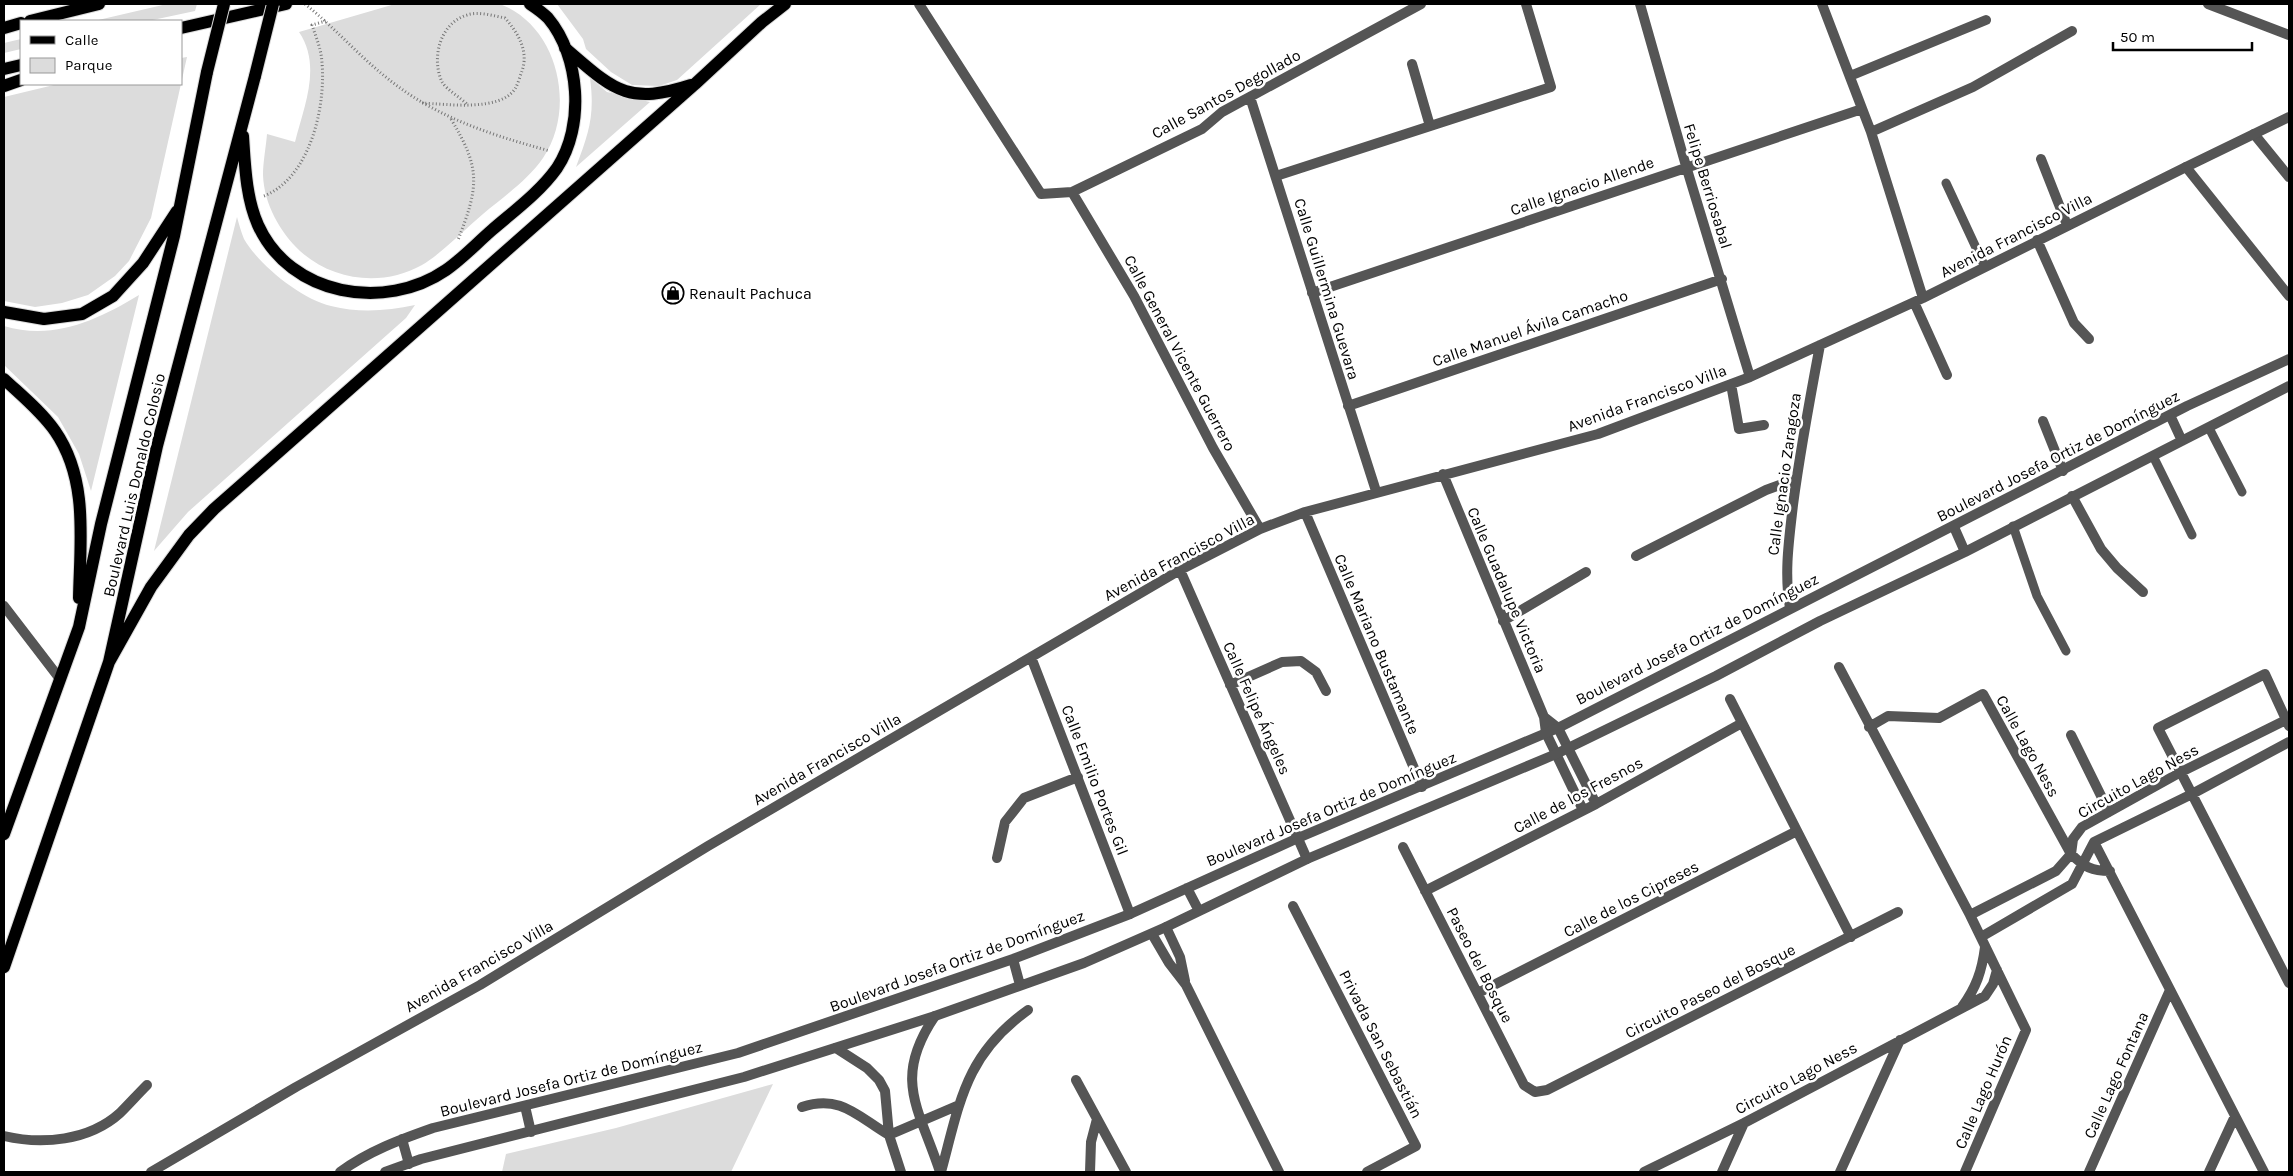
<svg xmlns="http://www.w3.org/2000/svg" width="2293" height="1176" font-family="Karla,sans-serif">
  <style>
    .green { fill: #dcdcdc }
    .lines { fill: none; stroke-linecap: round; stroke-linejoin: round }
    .primary-casing { stroke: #dbdbdb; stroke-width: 14 }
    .path { stroke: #777; stroke-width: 3; stroke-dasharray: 1 2.5; stroke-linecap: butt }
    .service { stroke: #555; stroke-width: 9 }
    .minor { stroke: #555; stroke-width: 10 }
    .tertiary { stroke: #555; stroke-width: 10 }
    .primary { stroke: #000; stroke-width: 12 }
    .primary-bridge-casing { stroke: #dbdbdb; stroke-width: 14; stroke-linecap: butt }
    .primary-bridge { stroke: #000; stroke-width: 12 }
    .labels { text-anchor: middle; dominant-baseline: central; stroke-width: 5; stroke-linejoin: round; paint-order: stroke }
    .street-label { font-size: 16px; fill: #000; stroke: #fff }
    .poi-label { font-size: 16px; fill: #000; stroke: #fff; text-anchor: start }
  </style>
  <rect width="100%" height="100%" fill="#fff"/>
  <path class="green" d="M 167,4 L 197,4 L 195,11 L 148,21 L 94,21 Z
    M 395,4 C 421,4 447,4 474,4 C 482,4 493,2 500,4 C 558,26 577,108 543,158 C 528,180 503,197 483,214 C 465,229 441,254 422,265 C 383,287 333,281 300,251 C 280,232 264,204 263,175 C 263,162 266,147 267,134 L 295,142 C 304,106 322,66 299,32 Z
    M 557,4 L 761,4 L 677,80 L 659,86 L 632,85 L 611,72 L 586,49 L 583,39 Z
    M 21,39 L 21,49 L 4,53 L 4,43 Z
    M 187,57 L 151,218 L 129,261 L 115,276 L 88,295 L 62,303 L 35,307 L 4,301 L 4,97 L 58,84 L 181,84 L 181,58 Z
    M 590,78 L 607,92 L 650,102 L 576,167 C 589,133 595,115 590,78 Z
    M 237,217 C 239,224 241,232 244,239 C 259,265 301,299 331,306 C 359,313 387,311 415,305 L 406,318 L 188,512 L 154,551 Z
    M 139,295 L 91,491 L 79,454 L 58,417 L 4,365 L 4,326 C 53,341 98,320 139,295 Z
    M 773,1084 L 731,1172 L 502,1172 L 506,1154 L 616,1128 Z"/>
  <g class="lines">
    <g class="primary-casing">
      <path id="primary" d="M 30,21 L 99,4
        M 4,28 L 21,23
        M 181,28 L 286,4
        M 565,48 C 613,89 626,106 691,85
        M 4,69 L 21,65
        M 4,86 L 21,80
        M 243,136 C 245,166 246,198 258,225 C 290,296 385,312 446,270 C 462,259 477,243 492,230 C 514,211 540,192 557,168 C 585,126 580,56 548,18 C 543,13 536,8 530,4
        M 4,312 L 44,319 L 82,314 L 113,296 L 143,263 L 177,211
        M 4,379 C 21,395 41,411 55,431 C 89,480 80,542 79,598
        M 109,662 L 151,587 L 189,535 L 214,509 L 695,84 L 762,22 L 785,4
        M 4,834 L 79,627 L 101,524 L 174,236 L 207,72
        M 4,967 L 109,662 L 157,446 L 255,76"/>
    </g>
    <path class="path" d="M 305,4 C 334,27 358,55 387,78 C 435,117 491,135 550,151
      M 422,103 C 447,104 499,112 515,89 C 518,84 520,76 522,71 C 529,51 518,33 505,18 C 494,16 479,11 467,15 C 440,23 431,58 442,82 C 447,90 461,98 468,105
      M 451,119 C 481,169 479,186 458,240
      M 264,196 C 312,177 328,100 321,54 C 319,44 315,34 312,25 L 326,21"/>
    <path class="service" d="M 1946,183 L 1985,267
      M 2209,428 L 2242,492
      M 2153,456 L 2192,535
      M 2013,526 L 2037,596 L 2066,651"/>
    <path class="minor" d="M 919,4 L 1041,194 L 1072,192 L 1202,129 L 1222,112 L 1421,4
      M 1640,4 L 1686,166 L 1750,377
      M 1822,4 L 1871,132 L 1923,298
      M 2208,4 L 2289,35
      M 1412,64 L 1430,126
      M 1850,76 L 1986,20
      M 1250,97 L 1376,491
      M 1871,132 L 1973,87 L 2072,31
      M 2254,134 L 2289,177
      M 2041,159 L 2067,225
      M 1276,176 L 1551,87 L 1526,4
      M 1072,192 L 1134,296 L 1213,448 L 1260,529
      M 2037,240 L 2074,323 L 2089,339
      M 1312,293 L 1862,109
      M 1914,302 L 1947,375
      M 1731,384 L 1739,429 L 1764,425
      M 1348,406 L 1722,279
      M 2043,421 L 2063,471
      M 1443,474 L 1544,717 L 1546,733 L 1583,810
      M 2072,496 L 2101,549 L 2117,568 L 2143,592
      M 1305,512 L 1422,787
      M 1636,556 L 1766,490 L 1796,479
      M 1180,570 L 1307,859
      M 4,606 L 60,679
      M 1790,608 C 1784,573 1789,540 1793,505 C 1800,451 1810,398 1820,345
      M 1503,621 L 1586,572
      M 1031,657 L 1130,914
      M 1839,667 L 1970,915 L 2026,1030 L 1965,1172
      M 1230,685 L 1282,662 L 1301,661 L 1316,672 L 1326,691
      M 1730,699 L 1851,937
      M 1544,717 L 1558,728 L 1596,804
      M 2289,726 L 2265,674 L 2158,728 L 2289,983
      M 1869,727 L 1888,716 L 1939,718 L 1983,694 L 2071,854 C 2084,867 2092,871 2110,871
      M 2071,735 L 2109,812
      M 2094,842 L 2264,1172
      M 1403,847 L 1524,1085 L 1535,1092 L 1547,1090 L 1898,912
      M 997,858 L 1005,822 L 1024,798 L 1078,777
      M 1425,891 L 1596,804 L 1742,723
      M 1293,906 L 1416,1146 L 1367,1172
      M 1970,915 L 2056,871 L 2071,854 L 2073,839 L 2082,827 L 2181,772 L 2286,720
      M 1166,927 L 1180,957 L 1185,981
      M 1152,934 L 1169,963 L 1186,985 L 1279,1172
      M 1981,937 L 2072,884 L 2094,842 L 2192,794 L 2289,742
      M 1478,993 L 1797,831
      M 1962,1007 C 1976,988 1982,971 1985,947
      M 935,1016 C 892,1079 919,1108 940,1172
      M 836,1048 L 867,1068 L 879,1080 L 885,1091 L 889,1135 L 901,1172
      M 1076,1080 L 1126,1172
      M 802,1107 C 841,1094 858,1117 889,1135
      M 889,1135 L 959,1105
      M 4,1136 C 42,1145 89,1141 120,1113 C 129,1104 138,1094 147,1085
      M 151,1172 L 296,1087 L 480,985 L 708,846 L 1180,570 L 1260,529 L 1305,512 L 1598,434 L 1750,377 L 1923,298 L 2186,167
      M 941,1172 C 960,1102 965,1055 1028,1010
      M 1090,1172 L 1091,1142 L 1097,1119
      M 1644,1172 L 1744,1123 L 1985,996 L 1993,984 L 1997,970
      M 1722,1172 L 1744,1123
      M 1840,1172 L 1900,1040
      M 2089,1172 L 2170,990
      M 2209,1172 L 2235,1116"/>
    <path class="tertiary" d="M 2289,117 L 2186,167 L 2289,296
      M 2170,415 L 2182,441
      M 1954,527 L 1965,552
      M 1187,888 L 1199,911
      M 1013,959 L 1020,985
      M 525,1106 L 531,1132
      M 402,1139 L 409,1164
      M 340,1172 C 369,1151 399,1140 433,1128 L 738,1053 L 1013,959 L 1130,914 L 1298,838 L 1558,728 L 2187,406 L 2289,359
      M 385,1172 L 421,1159 L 744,1077 L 935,1016 L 1084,963 L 1166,927 L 1307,859 L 1556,754 L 1716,676 L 1820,621 L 1965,552 L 2289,386"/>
    <use href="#primary" class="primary"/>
    <g class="primary-bridge-casing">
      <path id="primary-bridge" d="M 207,72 L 224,4
        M 255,76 L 273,4"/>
    </g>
    <use href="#primary-bridge" class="primary-bridge"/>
  </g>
  <defs>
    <g id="shop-ring" transform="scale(1.125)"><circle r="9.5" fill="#fff" stroke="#000" stroke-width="1.5"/><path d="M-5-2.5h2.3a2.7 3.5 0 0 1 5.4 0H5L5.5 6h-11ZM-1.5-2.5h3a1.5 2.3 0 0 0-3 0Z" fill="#000"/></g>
  </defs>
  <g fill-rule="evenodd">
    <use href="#shop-ring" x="673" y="293"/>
  </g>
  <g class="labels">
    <g class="street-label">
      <text transform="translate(1226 94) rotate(-29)">Calle Santos Degollado</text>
      <text transform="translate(1582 186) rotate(-19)">Calle Ignacio Allende</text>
      <text transform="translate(1708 186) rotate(73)">Felipe Berriosabal</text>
      <text transform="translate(2016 235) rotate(-27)">Avenida Francisco Villa</text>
      <text transform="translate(1327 289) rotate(73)">Calle Guillermina Guevara</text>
      <text transform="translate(1530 328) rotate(-19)">Calle Manuel Ávila Camacho</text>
      <text transform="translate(1180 353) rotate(62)">Calle General Vicente Guerrero</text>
      <text transform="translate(1647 398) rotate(-20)">Avenida Francisco Villa</text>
      <text transform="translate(2058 456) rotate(-27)">Boulevard Josefa Ortiz de Domínguez</text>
      <text transform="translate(1784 474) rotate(-82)">Calle Ignacio Zaragoza</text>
      <text transform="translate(134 485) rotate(-77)">Boulevard Luis Donaldo Colosio</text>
      <text transform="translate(1179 557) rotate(-28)">Avenida Francisco Villa</text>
      <text transform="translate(1507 590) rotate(67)">Calle Guadalupe Victoria</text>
      <text transform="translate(1697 639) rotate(-27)">Boulevard Josefa Ortiz de Domínguez</text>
      <text transform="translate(1377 644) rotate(67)">Calle Mariano Bustamante</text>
      <text transform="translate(1257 708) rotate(66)">Calle Felipe Ángeles</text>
      <text transform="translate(2028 746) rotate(61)">Calle Lago Ness</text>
      <text transform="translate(827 759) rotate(-30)">Avenida Francisco Villa</text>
      <text transform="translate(1095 780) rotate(69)">Calle Emilio Portes Gil</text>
      <text transform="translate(2138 781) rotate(-29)">Circuito Lago Ness</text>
      <text transform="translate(1578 795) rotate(-28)">Calle de los Fresnos</text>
      <text transform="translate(1331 809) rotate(-23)">Boulevard Josefa Ortiz de Domínguez</text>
      <text transform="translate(1631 899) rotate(-27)">Calle de los Cipreses</text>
      <text transform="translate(957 961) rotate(-20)">Boulevard Josefa Ortiz de Domínguez</text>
      <text transform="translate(1480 965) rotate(63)">Paseo del Bosque</text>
      <text transform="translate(479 966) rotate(-30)">Avenida Francisco Villa</text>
      <text transform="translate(1710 991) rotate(-27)">Circuito Paseo del Bosque</text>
      <text transform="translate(1381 1044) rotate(63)">Privada San Sebastián</text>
      <text transform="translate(2116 1075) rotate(-66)">Calle Lago Fontana</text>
      <text transform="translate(1796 1078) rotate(-28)">Circuito Lago Ness</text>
      <text transform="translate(571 1079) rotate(-14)">Boulevard Josefa Ortiz de Domínguez</text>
      <text transform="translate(1983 1092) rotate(-67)">Calle Lago Hurón</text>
    </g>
    <g class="poi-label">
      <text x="689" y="293">Renault Pachuca</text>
    </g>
  </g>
  <rect width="2293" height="1176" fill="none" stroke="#000000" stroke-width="10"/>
  <rect x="20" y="20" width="162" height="65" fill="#ffffff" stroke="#999999"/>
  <rect x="30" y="36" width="25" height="8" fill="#000000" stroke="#999999"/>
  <text x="65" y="45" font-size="15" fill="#000000">Calle</text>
  <rect x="30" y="58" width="25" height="15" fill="#dcdcdc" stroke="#999999"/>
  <text x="65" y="70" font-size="15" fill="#000000">Parque</text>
  <path d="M2113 42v8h139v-8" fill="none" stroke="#000000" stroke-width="2.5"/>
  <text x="2120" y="42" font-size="15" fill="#000000" stroke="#ffffff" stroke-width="4" paint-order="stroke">50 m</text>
</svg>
